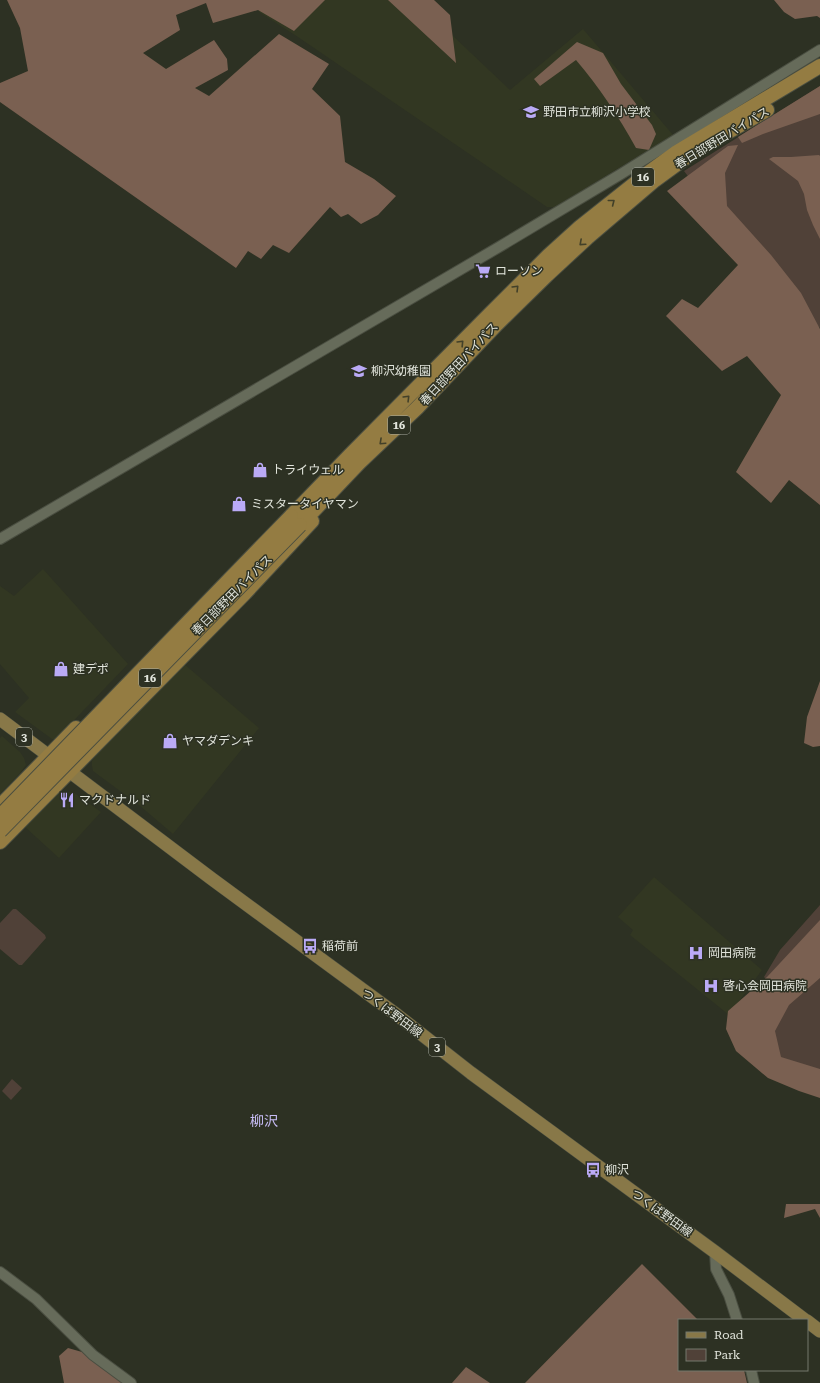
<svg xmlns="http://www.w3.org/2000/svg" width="820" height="1383" font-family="'Roboto Serif','Noto Sans JP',serif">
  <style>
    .built { fill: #323722 }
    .green { fill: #504138 }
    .forest { fill: #7a6051 }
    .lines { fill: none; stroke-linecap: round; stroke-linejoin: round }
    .tertiary-casing { stroke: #4a4e41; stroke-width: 12 }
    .primary-casing { stroke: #4a4e41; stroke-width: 14 }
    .trunk-casing { stroke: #4a4e41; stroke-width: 16 }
    .tertiary { stroke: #666b5a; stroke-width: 10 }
    .primary { stroke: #887848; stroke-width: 13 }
    .trunk { stroke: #947c42; stroke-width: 14 }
    .trunk-bridge-casing { stroke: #4a4e41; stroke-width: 16; stroke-linecap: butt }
    .trunk-bridge { stroke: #947c42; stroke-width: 14 }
    .oneway { stroke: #424029 }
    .labels { text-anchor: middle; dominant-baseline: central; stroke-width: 3; stroke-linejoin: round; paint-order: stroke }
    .shield { fill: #2d3123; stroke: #abaea4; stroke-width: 1 }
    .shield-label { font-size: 11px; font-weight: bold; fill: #e1e4db }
    .poi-label { font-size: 12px; fill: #e1e4db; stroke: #2d3123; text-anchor: start }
    .street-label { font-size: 12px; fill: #e1e4db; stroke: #2d3123 }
    .quarter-label { font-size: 14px; fill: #c7bcf5; stroke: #2d3123 }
  </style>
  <rect width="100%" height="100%" fill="#2d3123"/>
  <path class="built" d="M 271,0 L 415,0 L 510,90 L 583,29 L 673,135 L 555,207 L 547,207 L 298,37 L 259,12 L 259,6 Z
    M 43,569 L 128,664 L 56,739 L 52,739 L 15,712 L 29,698 L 0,664 L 0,586 L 14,596 Z
    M 184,664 L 259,728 L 173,834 L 139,805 L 93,771 L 92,766 L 92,761 L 97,754 Z
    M 2,736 L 20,752 L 24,758 L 26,765 L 20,773 L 0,794 L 0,738 Z
    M 64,791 L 73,792 L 101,812 L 59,858 L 25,827 L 56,794 Z
    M 654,877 L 762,970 L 729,1015 L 630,935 L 633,930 L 618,917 Z"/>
  <path class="green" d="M 820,86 L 820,328 L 777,292 L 684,171 Z
    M 820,905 L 820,1086 L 746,1033 L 786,1000 L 764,977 L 780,950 Z
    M 13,909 L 16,909 L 45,935 L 46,938 L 22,965 L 19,965 L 0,949 L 0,923 Z
    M 12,1079 L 22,1088 L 11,1100 L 2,1091 Z"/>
  <path class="forest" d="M 7,0 L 325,0 L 294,31 L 258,10 L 213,23 L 206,3 L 176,15 L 180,30 L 143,53 L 166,69 L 214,40 L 227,59 L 228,70 L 195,88 L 209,96 L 279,34 L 329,64 L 312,89 L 340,116 L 345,162 L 374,179 L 396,196 L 378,215 L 361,224 L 348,214 L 341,217 L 330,207 L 289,253 L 273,245 L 261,259 L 248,251 L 236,268 L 0,102 L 0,83 L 28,71 L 20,28 Z
    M 388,0 L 434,0 L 450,15 L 456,63 Z
    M 774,0 L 820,0 L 820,18 L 817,16 L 795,19 L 784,12 Z
    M 577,42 L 603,53 L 621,84 L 652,125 L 656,134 L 649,150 L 636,148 C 619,117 599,87 576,60 L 540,86 L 534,79 Z
    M 820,86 L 820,114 L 763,134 L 742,143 L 738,137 Z
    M 738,145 L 725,173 L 727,206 L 771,255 L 801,293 L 820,329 L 820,505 L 789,480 L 771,503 L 736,472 L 781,395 L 747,356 L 722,371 L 666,316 L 682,299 L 698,308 L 738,265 L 667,191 L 728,146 Z
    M 819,155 L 820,156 L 820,239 L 813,225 L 807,210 L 804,194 L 798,181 L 769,159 L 773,157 L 791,157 Z
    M 820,681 L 820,746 L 813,747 L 804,743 L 807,717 Z
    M 820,920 L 820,978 L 789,1005 L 775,1031 L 781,1057 L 820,1069 L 820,1098 L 799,1091 L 768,1078 L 736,1051 L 726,1029 L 728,1011 L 767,977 Z
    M 786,1204 L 820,1204 L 820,1218 L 815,1209 L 784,1218 Z
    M 642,1264 L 698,1320 L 679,1320 L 679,1370 L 744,1370 L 747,1383 L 525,1383 Z
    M 68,1348 L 89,1354 L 128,1383 L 64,1383 L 59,1356 Z
    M 466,1367 L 490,1383 L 452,1383 Z"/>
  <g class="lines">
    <g class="tertiary-casing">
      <path id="tertiary" d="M 0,539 L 499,247 L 621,174 L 820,50
        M 715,1252 L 716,1269 L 729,1295 L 737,1320
        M 0,1272 L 36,1299 L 93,1355 L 131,1383
        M 751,1370 L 754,1383"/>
    </g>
    <g class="primary-casing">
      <path id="primary" d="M 0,719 L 212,879 L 397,1015 L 471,1073 L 715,1252 L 805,1320
        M 807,1321 L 820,1331"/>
    </g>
    <g class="trunk-casing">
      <path id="trunk" d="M 291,516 L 350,455 L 488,316 L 548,256 L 580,227 L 648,173 L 677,152 L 820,66
        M 300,525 L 359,463 L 417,408 L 497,324 L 547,275 L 587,238 L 655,180 L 696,150 L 767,110
        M 0,806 L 76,728
        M 0,842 L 245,593 L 312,521"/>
    </g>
    <use href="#tertiary" class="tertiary"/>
    <use href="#primary" class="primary"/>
    <use href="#trunk" class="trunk"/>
    <g class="trunk-bridge-casing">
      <path id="trunk-bridge" d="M 0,816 L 291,516
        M 0,831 L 300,525"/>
    </g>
    <use href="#trunk-bridge" class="trunk-bridge"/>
  </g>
  <defs><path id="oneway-chevron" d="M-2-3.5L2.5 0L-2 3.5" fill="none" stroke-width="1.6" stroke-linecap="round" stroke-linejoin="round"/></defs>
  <g class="oneway">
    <use href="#oneway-chevron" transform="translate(612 202) rotate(-38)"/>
    <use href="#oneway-chevron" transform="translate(582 243) rotate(138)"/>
    <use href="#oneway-chevron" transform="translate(516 288) rotate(-45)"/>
    <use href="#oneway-chevron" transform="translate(461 343) rotate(-46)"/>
    <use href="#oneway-chevron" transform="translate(407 398) rotate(-45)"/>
    <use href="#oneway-chevron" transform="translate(382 442) rotate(137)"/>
  </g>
  <defs>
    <g id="school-bare" transform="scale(1.2)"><path d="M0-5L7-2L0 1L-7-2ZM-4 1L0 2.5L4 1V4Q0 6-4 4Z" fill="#baaaf6" stroke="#2d3123" stroke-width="2.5" paint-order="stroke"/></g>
    <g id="supermarket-bare" transform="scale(1.2)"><path d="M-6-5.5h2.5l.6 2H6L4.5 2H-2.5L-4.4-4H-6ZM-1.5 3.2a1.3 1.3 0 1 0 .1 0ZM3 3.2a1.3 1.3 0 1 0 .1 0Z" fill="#baaaf6" stroke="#2d3123" stroke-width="2.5" paint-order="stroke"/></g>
    <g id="shop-bare" transform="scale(1.2)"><path d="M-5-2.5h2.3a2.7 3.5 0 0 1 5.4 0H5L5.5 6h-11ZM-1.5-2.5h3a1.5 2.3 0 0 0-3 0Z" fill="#baaaf6" stroke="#2d3123" stroke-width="2.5" paint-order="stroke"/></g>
    <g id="restaurant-bare" transform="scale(1.2)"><path d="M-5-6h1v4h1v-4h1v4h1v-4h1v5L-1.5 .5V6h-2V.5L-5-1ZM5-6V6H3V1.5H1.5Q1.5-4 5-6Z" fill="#baaaf6" stroke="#2d3123" stroke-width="2.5" paint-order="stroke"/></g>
    <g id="bus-bare" transform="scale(1.2)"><path d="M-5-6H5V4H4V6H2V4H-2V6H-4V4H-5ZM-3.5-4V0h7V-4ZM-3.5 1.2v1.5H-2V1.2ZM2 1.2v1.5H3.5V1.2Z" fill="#baaaf6" stroke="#2d3123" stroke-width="2.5" paint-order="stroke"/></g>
    <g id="hospital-bare" transform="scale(1.2)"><path d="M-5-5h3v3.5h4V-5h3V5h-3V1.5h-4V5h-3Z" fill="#baaaf6" stroke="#2d3123" stroke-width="2.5" paint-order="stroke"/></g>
  </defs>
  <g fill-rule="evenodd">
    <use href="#school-bare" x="531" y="112"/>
    <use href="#supermarket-bare" x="483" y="271"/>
    <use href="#school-bare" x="359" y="371"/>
    <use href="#shop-bare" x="260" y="470"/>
    <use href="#shop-bare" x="239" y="504"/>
    <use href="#shop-bare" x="61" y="669"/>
    <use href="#shop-bare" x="170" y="741"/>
    <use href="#restaurant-bare" x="67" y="800"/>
    <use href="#bus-bare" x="310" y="946"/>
    <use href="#hospital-bare" x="696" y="953"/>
    <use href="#hospital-bare" x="711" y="986"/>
    <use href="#bus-bare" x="593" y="1170"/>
  </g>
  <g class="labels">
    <g class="shield">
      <rect x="632" y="168" width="22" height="18" rx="3"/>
      <rect x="388" y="416" width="22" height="18" rx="3"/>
      <rect x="139" y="669" width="22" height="18" rx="3"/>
      <rect x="16" y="728" width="16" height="18" rx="3"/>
      <rect x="429" y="1038" width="16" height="18" rx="3"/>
    </g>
    <g class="shield-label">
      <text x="643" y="177">16</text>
      <text x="399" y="425">16</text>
      <text x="150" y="678">16</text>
      <text x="24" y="737">3</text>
      <text x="437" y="1047">3</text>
    </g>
    <g class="poi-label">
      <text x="543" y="112">野田市立柳沢小学校</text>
      <text x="495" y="271">ローソン</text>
      <text x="371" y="371">柳沢幼稚園</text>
      <text x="272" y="470">トライウェル</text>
      <text x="251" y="504">ミスタータイヤマン</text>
      <text x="73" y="669">建デポ</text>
      <text x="182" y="741">ヤマダデンキ</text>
      <text x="79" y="800">マクドナルド</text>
      <text x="322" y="946">稲荷前</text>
      <text x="708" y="953">岡田病院</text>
      <text x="723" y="986">啓心会岡田病院</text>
      <text x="605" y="1170">柳沢</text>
    </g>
    <g class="street-label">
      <text transform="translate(722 138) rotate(-31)">春日部野田バイパス</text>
      <text transform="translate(459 364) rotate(-47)">春日部野田バイパス</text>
      <text transform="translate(232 595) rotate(-45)">春日部野田バイパス</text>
      <text transform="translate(392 1013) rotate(37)">つくば野田線</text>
      <text transform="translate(662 1213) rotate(36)">つくば野田線</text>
    </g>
    <g class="quarter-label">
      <text x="264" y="1121">柳沢</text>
    </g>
  </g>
  <rect x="678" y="1319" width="130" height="52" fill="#2d3123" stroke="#75796d"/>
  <rect x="686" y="1332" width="20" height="6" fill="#887848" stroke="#75796d"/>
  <text x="714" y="1339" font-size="12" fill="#e1e4db">Road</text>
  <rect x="686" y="1349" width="20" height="12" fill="#504138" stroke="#75796d"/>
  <text x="714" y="1359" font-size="12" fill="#e1e4db">Park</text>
</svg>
